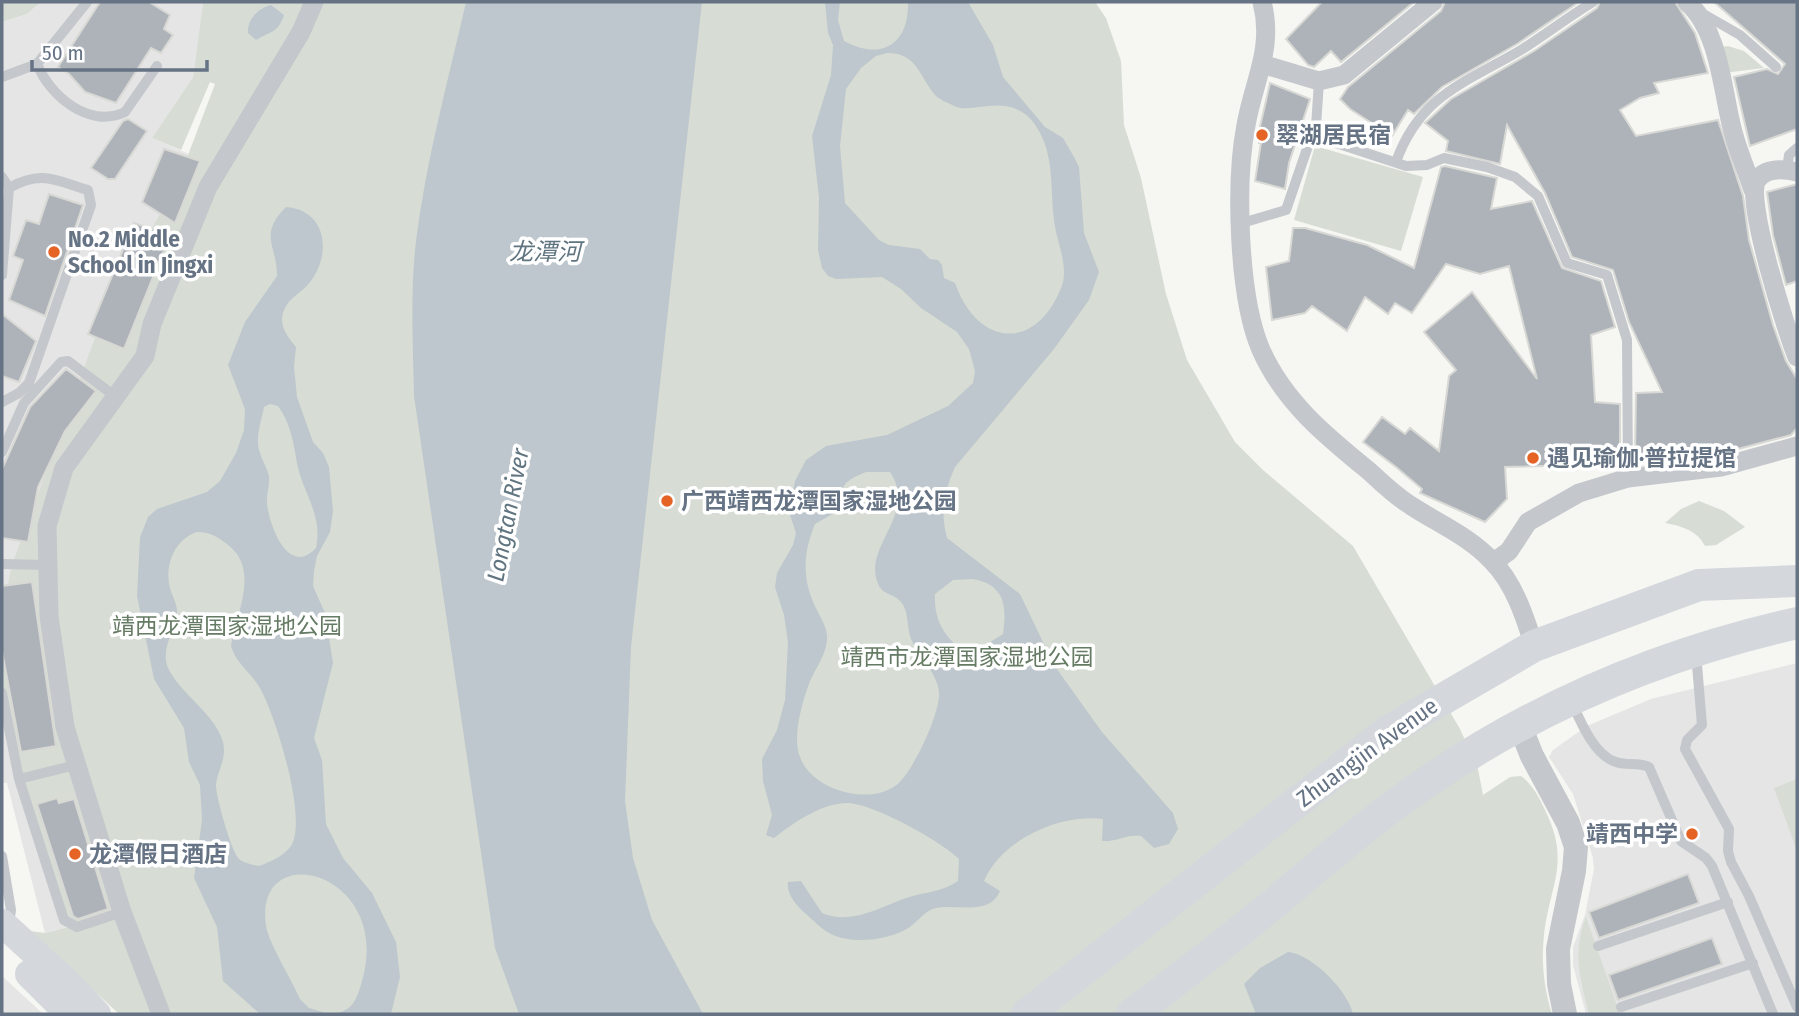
<svg xmlns="http://www.w3.org/2000/svg" width="1799" height="1016" font-family="'Fira Sans Condensed','Noto Sans SC',sans-serif">
  <style>
    .built { fill: #e4e5e4 }
    .green { fill: #d7ddd4 }
    .water { fill: #bec7cd; fill-rule: evenodd }
    .building { fill: #adb3b9; stroke: #d8d8d5; stroke-width: 2 }
    .lines { fill: none; stroke-linecap: round; stroke-linejoin: round }
    .service { stroke: #c4c7cb; stroke-width: 10 }
    .minor { stroke: #c4c7cb; stroke-width: 19 }
    .tertiary { stroke: #c4c7cb; stroke-width: 24 }
    .secondary { stroke: #d4d8dc; stroke-width: 28 }
    .primary { stroke: #d4d8dc; stroke-width: 32 }
    .poi-dot { fill: #e46325; stroke: #fff; stroke-width: 2.5 }
    .labels { text-anchor: middle; dominant-baseline: central; stroke-width: 7; stroke-linejoin: round; paint-order: stroke }
    .poi-label { font-size: 23px; font-weight: bold; fill: #657384; stroke: #fff; text-anchor: start }
    .park-label { font-size: 23px; fill: #667b64; stroke: #fff }
    .street-label { font-size: 23px; fill: #657384; stroke: #fff }
    .water-label { font-size: 24px; font-style: italic; fill: #617581; stroke: #fff }
  </style>
  <rect width="100%" height="100%" fill="#f6f6f3"/>
  <path class="built" d="M 41,2 L 203,2 L 193,77 L 152,138 L 214,165 L 67,927 L 45,933 L 7,783 L 2,783 L 2,22 L 27,14 Z
    M 1797,663 L 1797,1014 L 1586,1014 L 1573,965 L 1573,947 L 1585,915 L 1594,869 L 1593,858 L 1573,794 L 1549,757 L 1553,750 L 1587,726 L 1651,699 Z
    M 2,976 L 42,1013 L 43,1014 L 2,1014 Z"/>
  <path class="green" d="M 2,2 L 41,2 L 27,14 L 2,22 Z
    M 203,2 L 1095,2 L 1106,18 L 1121,61 L 1124,125 L 1141,178 L 1166,294 L 1187,360 L 1235,442 L 1263,470 L 1353,546 L 1460,729 L 1478,769 L 1483,795 L 1510,777 L 1521,776 C 1533,785 1539,797 1545,810 C 1571,863 1550,883 1544,935 C 1541,961 1544,989 1552,1014 L 119,1014 L 30,931 L 45,933 L 68,927 L 40,852 L 2,692 L 2,636 L 7,589 L 12,565 L 104,313 L 177,184 L 215,84 L 210,82 L 181,150 L 152,138 L 193,77 Z
    M 1728,46 L 1744,51 L 1764,68 L 1724,73 L 1721,47 Z
    M 1315,146 L 1423,177 L 1401,251 L 1294,220 Z
    M 1699,501 L 1724,511 L 1745,527 L 1716,545 L 1705,546 C 1697,530 1681,526 1665,523 L 1681,509 Z
    M 1797,779 L 1797,851 L 1774,788 Z
    M 1586,917 L 1620,1014 L 1589,1014 C 1580,979 1572,952 1586,917 Z"/>
  <path class="water" d="M 466,2 L 702,2 L 631,647 L 625,801 L 633,858 L 652,920 L 703,1014 L 519,1014 L 495,948 L 414,396 C 413,345 410,292 416,241 C 426,160 448,81 466,2 Z
    M 825,2 L 840,2 L 838,20 L 844,41 C 881,61 909,45 908,2 L 968,2 L 993,45 L 1003,77 L 1045,127 L 1063,138 L 1074,157 L 1079,167 L 1084,233 L 1099,272 L 1089,300 L 1054,349 L 955,467 C 944,492 940,511 947,538 L 1020,594 L 1054,665 L 1102,732 L 1173,813 L 1178,829 L 1169,844 L 1154,848 L 1141,836 C 1126,834 1117,842 1102,841 L 1103,819 C 1060,813 1001,840 984,881 L 1000,891 C 990,916 957,904 936,908 C 926,910 918,921 910,927 C 890,940 853,945 831,934 C 821,929 814,921 806,914 C 797,906 786,894 788,882 L 801,881 L 822,913 C 852,925 878,908 906,898 C 924,892 942,892 958,881 L 959,859 C 941,841 872,803 847,803 C 822,803 793,823 774,838 L 766,835 L 772,815 L 763,781 L 762,759 L 777,730 L 785,700 L 788,642 L 784,615 L 775,587 L 777,573 L 793,545 L 796,533 L 789,512 L 795,481 L 806,460 L 826,446 L 887,435 L 948,406 L 973,383 L 975,371 L 969,349 L 957,332 L 921,308 L 901,289 L 882,277 L 836,279 L 828,276 L 822,268 L 818,250 L 819,198 L 812,136 L 831,75 L 833,45 L 828,33 ZM 887,53 C 918,53 919,77 936,96 C 940,100 949,103 954,106 C 971,114 998,97 1022,112 C 1035,120 1043,136 1047,151 C 1053,174 1051,197 1054,220 C 1056,241 1070,267 1061,288 C 1035,353 977,346 955,283 L 944,278 L 942,265 L 938,260 L 930,259 L 920,249 L 889,245 L 879,240 L 845,203 L 840,146 L 846,89 L 861,68 L 876,56 ZM 866,472 L 890,472 C 919,515 860,547 879,586 C 884,595 894,594 900,601 C 910,611 906,629 912,641 C 920,658 937,673 939,692 C 941,712 912,775 895,786 C 867,806 811,789 800,757 C 792,737 802,703 809,684 C 815,668 828,654 827,635 C 826,625 819,615 815,606 C 802,578 803,553 815,524 L 836,512 C 844,487 838,483 866,472 ZM 973,579 C 1005,585 1007,606 1003,634 L 976,651 L 962,651 C 943,634 934,620 935,594 L 953,580 Z
    M 271,5 L 284,15 C 278,33 271,31 256,40 L 248,33 C 247,20 258,8 271,5 Z
    M 286,207 C 326,210 332,252 311,281 C 304,291 290,297 285,308 C 277,324 287,336 296,347 L 294,367 L 297,397 L 313,442 L 323,453 L 329,467 L 333,511 L 330,532 L 317,556 L 314,571 L 313,586 L 325,613 L 333,663 L 314,738 L 322,760 L 326,824 L 343,858 L 372,893 L 396,942 L 400,977 L 391,1014 L 333,1014 C 353,1011 357,999 362,981 C 394,872 253,835 266,926 C 269,944 292,980 300,999 L 309,1008 L 329,1014 L 260,1014 L 223,981 L 217,927 L 194,878 L 202,820 L 200,785 L 189,762 L 184,728 L 154,679 L 137,596 L 140,537 L 148,517 L 157,509 L 207,492 L 220,481 L 236,453 L 244,430 L 245,409 L 228,365 L 245,322 L 277,276 C 277,245 258,235 286,207 ZM 270,404 L 278,406 C 291,424 293,441 297,463 C 303,494 323,514 316,548 C 289,577 270,528 267,504 C 266,495 270,485 269,476 C 266,464 257,453 258,440 C 258,429 262,418 264,407 ZM 197,532 C 210,532 216,536 227,544 C 261,570 236,612 231,646 C 236,664 252,673 261,690 C 276,718 308,819 291,846 C 284,856 270,862 259,866 C 253,865 244,863 239,859 C 232,853 215,795 216,784 C 218,769 227,759 223,742 C 215,714 183,696 169,670 C 159,650 175,632 177,613 C 178,605 172,596 170,588 C 164,565 175,539 197,532 Z
    M 1288,952 C 1312,954 1348,991 1353,1014 L 1256,1014 L 1244,984 L 1260,968 Z"/>
  <path class="building" d="M 100,2 L 149,2 L 170,15 L 164,29 L 173,35 L 161,53 L 151,48 L 116,103 L 85,92 L 69,74 L 58,67 Z
    M 1322,2 L 1414,2 L 1341,62 L 1331,51 L 1314,67 L 1308,65 L 1286,39 Z
    M 1445,2 L 1579,2 L 1517,44 L 1442,87 L 1414,114 L 1408,110 L 1392,136 L 1350,109 L 1340,99 L 1348,87 L 1441,11 Z
    M 1600,2 L 1675,2 L 1695,33 L 1708,73 L 1654,83 L 1659,93 L 1640,98 L 1620,110 L 1636,136 L 1718,120 L 1743,196 L 1749,240 L 1773,325 L 1786,361 L 1797,379 L 1797,428 L 1791,435 L 1738,449 L 1688,458 L 1635,456 L 1636,393 L 1662,392 L 1629,322 L 1613,270 L 1572,257 L 1545,193 L 1507,125 L 1500,164 L 1446,151 L 1448,141 L 1425,123 L 1451,99 L 1534,51 L 1597,8 Z
    M 1714,2 L 1797,2 L 1797,129 L 1750,146 L 1734,77 L 1767,69 L 1778,74 L 1785,64 Z
    M 1270,83 L 1310,99 L 1289,163 L 1285,189 L 1255,181 L 1261,143 L 1259,143 L 1260,127 Z
    M 128,119 L 147,131 L 115,179 L 108,179 L 91,168 L 123,121 Z
    M 164,149 L 200,161 L 175,223 L 142,202 Z
    M 1445,166 L 1497,178 L 1491,209 L 1532,201 L 1562,268 L 1601,281 L 1615,327 L 1591,335 L 1595,402 L 1620,404 L 1620,454 L 1617,453 L 1617,464 L 1505,467 L 1507,499 L 1485,522 L 1420,493 L 1422,489 L 1396,467 L 1363,442 L 1382,417 L 1405,434 L 1410,428 L 1439,451 L 1449,376 L 1456,370 L 1424,332 L 1472,292 L 1537,379 L 1509,266 L 1480,274 L 1446,264 L 1412,313 L 1395,303 L 1388,314 L 1365,297 L 1347,331 L 1312,306 L 1305,313 L 1272,320 L 1266,267 L 1289,261 L 1293,228 L 1305,228 L 1367,245 L 1414,268 L 1441,167 Z
    M 1797,184 L 1797,281 L 1786,285 L 1773,235 L 1767,192 Z
    M 49,194 L 83,205 L 45,316 L 9,300 L 23,260 L 13,256 L 26,220 L 39,224 Z
    M 134,223 L 170,235 L 124,349 L 88,334 Z
    M 2,314 L 36,341 L 19,382 L 2,376 Z
    M 66,369 L 96,391 L 65,431 L 38,487 L 28,542 L 2,538 L 2,469 L 30,407 Z
    M 32,582 L 56,746 L 21,752 L 2,651 L 2,586 Z
    M 57,798 L 59,803 L 74,799 L 108,909 L 78,919 L 73,916 L 37,804 Z
    M 1688,874 L 1699,903 L 1599,938 L 1589,912 Z
    M 1712,938 L 1722,964 L 1618,1000 L 1609,975 Z"/>
  <g class="lines">
    <path class="service" d="M 1700,12 L 1740,35 L 1776,67
      M 37,64 C 50,96 89,129 125,112 L 157,66
      M 2,77 L 37,64 L 87,2
      M 1315,142 L 1319,81
      M 1396,162 C 1420,95 1465,83 1521,50 C 1545,35 1568,17 1593,2
      M 1787,169 L 1789,155 L 1797,148
      M 2,177 L 9,188 L 2,275
      M 1242,223 L 1286,210 L 1308,146 L 1315,142 L 1333,142 L 1406,166 L 1427,165 L 1444,158 L 1487,167 L 1515,177 L 1538,196 L 1567,263 L 1607,275 L 1627,340 L 1628,478
      M 2,402 L 19,393 L 29,383 L 91,205 L 88,190 C 55,180 41,170 9,188
      M 2,452 L 24,403 L 61,362 L 68,361 L 116,397
      M 2,564 L 46,565
      M 1696,653 L 1702,725 L 1687,740 L 1685,749 L 1729,829 L 1728,851 L 1731,862 L 1749,896 L 1797,1007
      M 2,693 L 19,779 L 64,920 L 77,927 L 122,912
      M 1573,705 C 1581,723 1595,756 1616,762 C 1628,766 1638,762 1649,767 L 1681,841 L 1706,858 L 1712,866 L 1773,1014
      M 19,779 L 76,765
      M 2,856 L 11,910 L 9,923
      M 1598,946 L 1728,902
      M 1621,1007 L 1753,963"/>
    <path class="minor" d="M 1262,2 C 1274,48 1254,80 1246,125 C 1235,182 1238,297 1261,350 C 1284,402 1326,436 1369,471 C 1382,483 1394,495 1410,505 C 1437,523 1469,536 1492,561 C 1514,583 1525,617 1534,646
      M 1687,2 C 1719,30 1722,88 1732,128 C 1737,149 1746,169 1753,190
      M 1262,64 L 1319,81 L 1344,75 L 1433,2
      M 1797,172 C 1784,169 1766,167 1757,180 C 1744,197 1787,333 1797,357
      M 1494,562 L 1509,551 L 1528,522 L 1579,493 L 1628,478 L 1721,467 L 1797,446
      M 161,1014 L 122,912 L 65,727 L 49,616 L 47,526 L 64,468 L 145,356 L 152,324 L 208,187 L 301,32 L 314,2"/>
    <path class="tertiary" d="M 1520,726 L 1532,756 L 1568,823 L 1576,847 L 1574,871 L 1558,949 L 1559,984 L 1565,1014"/>
    <path class="secondary" d="M 2,923 L 69,984 L 97,1014
      M 29,974 L 69,1014"/>
    <path class="primary" d="M 1027,1014 L 1388,731 L 1534,646 L 1699,585 L 1797,581
      M 1132,1014 C 1177,980 1222,946 1266,910 C 1318,867 1368,822 1424,784 C 1538,705 1663,653 1797,623"/>
  </g>
  <g class="poi-dot">
    <circle cx="1262" cy="135" r="7"/>
    <circle cx="54" cy="252" r="7"/>
    <circle cx="1533" cy="458" r="7"/>
    <circle cx="667" cy="501" r="7"/>
    <circle cx="1692" cy="834" r="7"/>
    <circle cx="75" cy="854" r="7"/>
  </g>
  <g class="labels">
    <g class="poi-label">
      <text x="1276" y="135">翠湖居民宿</text>
      <text x="68" y="239">No.2 Middle<tspan x="68" dy="26">School in Jingxi</tspan></text>
      <text x="1547" y="458">遇见瑜伽·普拉提馆</text>
      <text x="681" y="501">广西靖西龙潭国家湿地公园</text>
      <text x="1678" y="834" text-anchor="end">靖西中学</text>
      <text x="89" y="854">龙潭假日酒店</text>
    </g>
    <g class="park-label">
      <text x="227" y="626">靖西龙潭国家湿地公园</text>
      <text x="967" y="657">靖西市龙潭国家湿地公园</text>
    </g>
    <g class="street-label">
      <text transform="translate(1367 752) rotate(-36)">Zhuangjin Avenue</text>
    </g>
    <g class="water-label">
      <text x="545" y="252">龙潭河</text>
      <text transform="translate(508 515) rotate(-79)">Longtan River</text>
    </g>
  </g>
  <rect width="1799" height="1016" fill="none" stroke="#657384" stroke-width="7"/>
  <path d="M32 60v10h175v-10" fill="none" stroke="#657384" stroke-width="3.5"/>
  <text x="42" y="60" font-size="21" fill="#657384" stroke="#ffffff" stroke-width="5" paint-order="stroke">50 m</text>
</svg>
